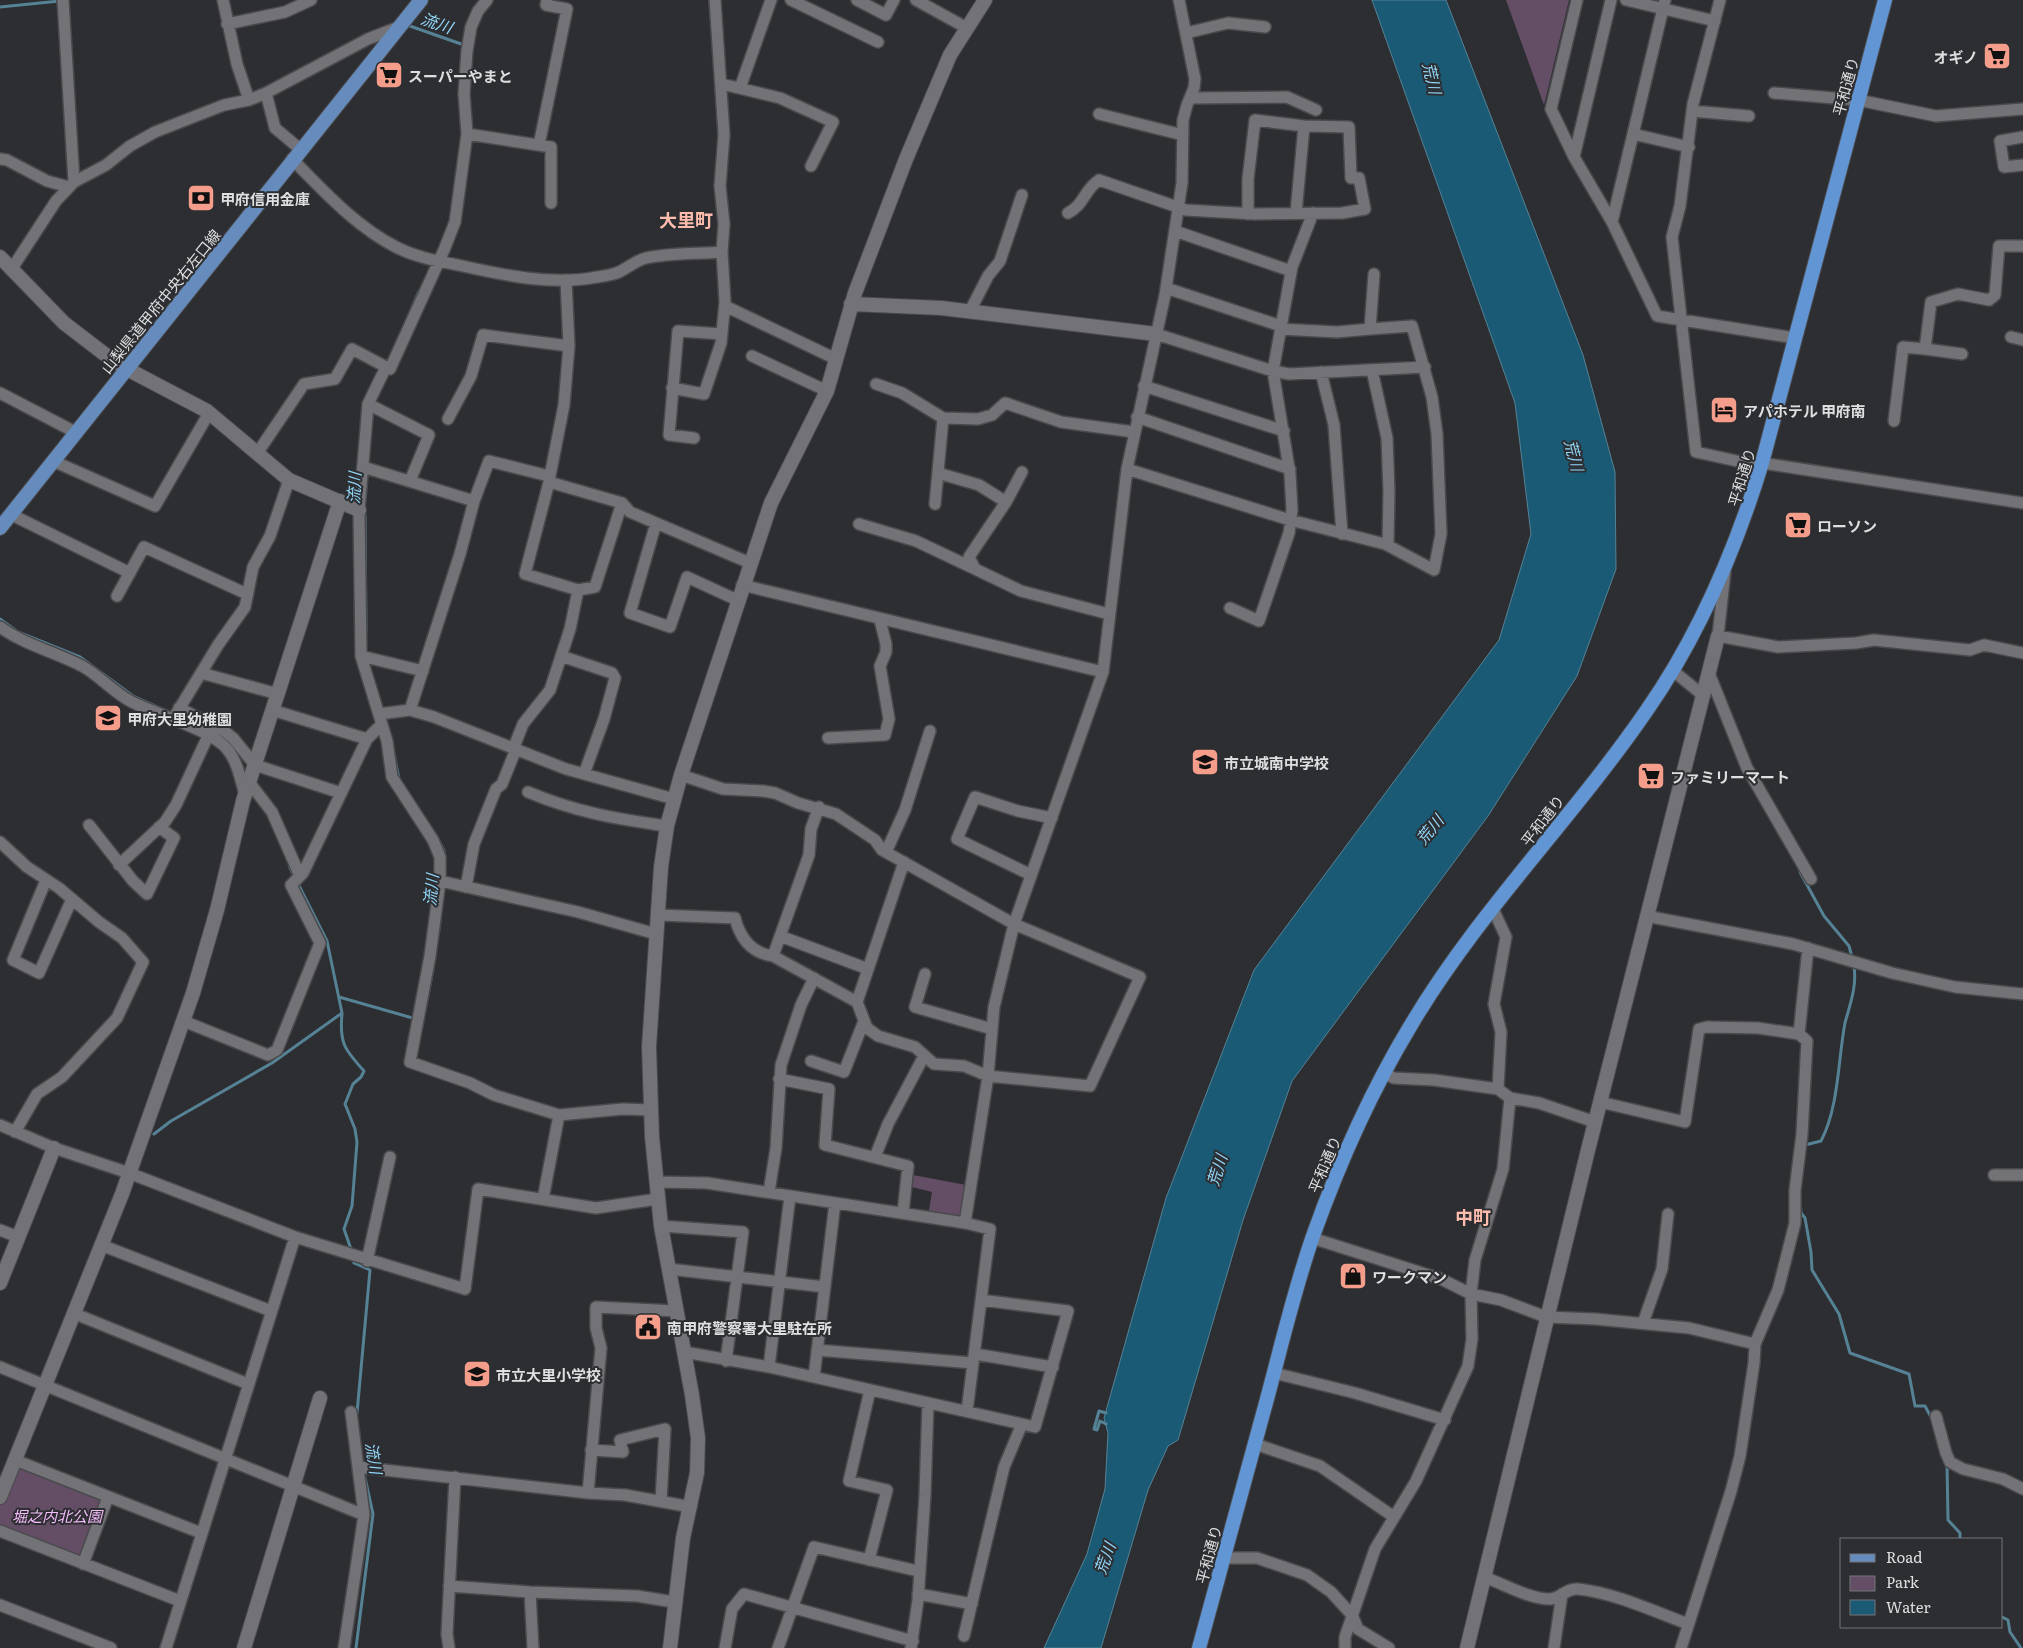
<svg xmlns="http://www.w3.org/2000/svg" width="2023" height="1648" font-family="Literata,'Noto Sans JP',serif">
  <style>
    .green { fill: #644e66 }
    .water { fill: #1b5a74; stroke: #568295 }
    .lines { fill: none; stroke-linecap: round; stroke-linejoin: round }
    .stream { stroke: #568295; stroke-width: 3 }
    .minor-casing { stroke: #4a4a4d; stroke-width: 14 }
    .tertiary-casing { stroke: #4a4a4d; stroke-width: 16 }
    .primary-casing { stroke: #4a4a4d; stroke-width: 16 }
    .trunk-casing { stroke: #4a4a4d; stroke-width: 16 }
    .minor { stroke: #727277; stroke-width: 11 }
    .tertiary { stroke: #727277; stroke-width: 14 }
    .primary { stroke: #658cbd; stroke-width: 14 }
    .trunk { stroke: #6195d4; stroke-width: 14 }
    .labels { text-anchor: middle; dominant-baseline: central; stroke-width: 4; stroke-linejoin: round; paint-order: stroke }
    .poi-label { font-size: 15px; font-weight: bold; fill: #dedfe1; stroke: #2d2e32; text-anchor: start }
    .street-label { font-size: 15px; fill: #dedfe1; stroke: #2d2e32 }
    .park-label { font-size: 15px; font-style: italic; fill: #f5bbfb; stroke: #2d2e32 }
    .water-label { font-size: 16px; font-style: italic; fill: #91d6f8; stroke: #2d2e32 }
    .quarter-label { font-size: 18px; font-weight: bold; fill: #febcad; stroke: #2d2e32 }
  </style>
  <rect width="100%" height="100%" fill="#2d2e32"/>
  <path class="green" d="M 1506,0 L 1569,0 L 1544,105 Z
    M 913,1175 L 966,1185 L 961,1222 L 928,1217 L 932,1192 L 912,1187 Z
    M 15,1460 L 108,1497 L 83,1564 L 0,1531 L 0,1497 Z"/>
  <path class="water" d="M 1372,0 L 1446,0 L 1583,355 L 1615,472 L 1616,569 L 1577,676 L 1488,816 L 1292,1081 L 1243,1220 L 1178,1440 L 1168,1446 L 1148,1490 L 1101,1648 L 1044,1648 L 1087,1554 L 1105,1489 L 1108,1433 L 1104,1418 L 1166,1198 L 1254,970 L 1499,640 L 1531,534 L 1515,403 Z"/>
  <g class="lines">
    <path class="stream" d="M 0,7 L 60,1
      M 407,25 L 464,45
      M 408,317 L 419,291
      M 365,515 L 366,631
      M 0,619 L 18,632 L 80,657 L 133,696 L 169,712
      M 394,754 L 399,779
      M 437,837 L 444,851
      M 1800,872 L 1824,916 L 1849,946 L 1852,957
      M 438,936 L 440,920
      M 339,997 L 416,1019
      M 427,1000 L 433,969
      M 342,1014 C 339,1043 345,1050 364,1071 L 361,1077 L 353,1084 L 345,1104 L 355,1129 L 357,1142 L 352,1206 L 344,1229 L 352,1252
      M 154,1134 L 171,1121 L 272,1063 L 342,1013 L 327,941 L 290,868
      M 1805,1145 L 1821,1141 C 1839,1107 1838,1059 1845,1023 C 1850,1004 1857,987 1854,966
      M 1800,1201 L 1801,1213 L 1805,1218 L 1811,1252 L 1812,1270 L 1839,1314 L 1850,1353 L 1909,1374 L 1915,1406 L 1925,1406 L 1933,1421
      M 353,1258 L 354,1263 L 370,1270 L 357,1413
      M 1106,1413 L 1099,1411 L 1094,1429 L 1097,1430 L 1100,1421 L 1106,1424
      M 1947,1464 L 1948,1520 L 1960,1533 L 1960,1539
      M 2002,1617 L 2008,1620 L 2010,1632 L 2021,1648
      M 356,1648 L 373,1514 L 364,1473"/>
    <g class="minor-casing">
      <path id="minor" d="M 63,0 L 74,182
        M 223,0 L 237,64 L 249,100
        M 791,0 L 878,42
        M 857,0 L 886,15 L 894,0
        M 916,0 L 965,27
        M 1577,0 L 1551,109 L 1574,157 L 1612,222 L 1657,316 L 1795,338
        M 1626,0 L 1715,21
        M 1720,0 L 1693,104 L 1680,206 L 1672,237 L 1696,452 L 1746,463 L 1762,463 L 2023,503
        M 227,24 L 285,12 L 311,0
        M 1186,33 L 1228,23 L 1265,27
        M 722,84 L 780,98 L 833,122 L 811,166
        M 740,88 L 771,0
        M 266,93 L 275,128 L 300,149
        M 1774,93 L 1858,100 L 1936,116 L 2023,109
        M 1190,98 L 1287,97 L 1316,110
        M 1692,111 L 1749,116
        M 1099,114 L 1183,135
        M 467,134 L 551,147 L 551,203
        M 1633,134 L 1689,147
        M 2023,137 L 2000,141 L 2004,167 L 2023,165
        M 539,145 L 567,9 L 546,5 L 547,0
        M 1574,157 L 1611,0
        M 0,159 L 7,160 L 47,181 L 69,187
        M 292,159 C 324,191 355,226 396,247 C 415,257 437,261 458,265 C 503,275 551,286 597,277 C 604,276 613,275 619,272 C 629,267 635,261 646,258 C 670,253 697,254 722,252
        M 1068,213 C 1084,205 1084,190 1099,180 L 1186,210 L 1255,214 L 1342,213 L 1365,209 L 1359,178 L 1351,178 L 1349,127 L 1304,126
        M 1248,214 L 1248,179 L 1255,120 L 1304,126 L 1296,213
        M 1612,222 L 1665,0
        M 1175,231 L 1291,271
        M 11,270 L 56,201 L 74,182 L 106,165 L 130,146 L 155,132 L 224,105 L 249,100 L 266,93 L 368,39 L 399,27
        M 566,280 L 569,346 L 564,405 L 548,486 L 525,574 L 578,590 L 595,587 L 622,503
        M 1166,288 L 1281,326
        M 725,306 L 836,359
        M 970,311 L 988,276 L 1000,261 L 1022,195
        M 1280,329 L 1337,332 L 1370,329
        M 1156,334 L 1273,371 L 1289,374 L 1425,367
        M 2011,337 L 2023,340
        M 1962,354 L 1925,349 L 1931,302 L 1958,294 L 1989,300 L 1995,295 L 1999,246 L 2023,246
        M 752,356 L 827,391
        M 386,367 L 368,404 L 366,429 L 359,510 L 361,656 L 387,741 L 392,777 L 433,840 L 440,857 L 440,881 L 430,956 L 410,1062 L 470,1083 L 494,1095 L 559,1115 L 623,1109 L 651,1110
        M 1372,370 L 1387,438 L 1389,492 L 1388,545
        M 1321,372 L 1334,425 L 1342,534
        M 876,384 L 902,393 L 943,418 L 978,419 L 992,415 L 1005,403 L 1061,422 L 1134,432
        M 1144,386 L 1284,431
        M 672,388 L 704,394 L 721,343 L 725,302 L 722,252 L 724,224 L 720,186 L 724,135 L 715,0
        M 0,393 L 75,432
        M 368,404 L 429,435 L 410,481
        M 1137,417 L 1290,469
        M 448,419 L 471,376 L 483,335 L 569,346
        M 1894,421 L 1903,347 L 1925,349
        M 694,438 L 669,435 L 678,331 L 722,334
        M 258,452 L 304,384 L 335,379 L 352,349 L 390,369 L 444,250 L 455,222 L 467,134 L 464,94 L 467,51 L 471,27 L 478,11 L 487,0
        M 53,461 L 155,506 L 209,413
        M 363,467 L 474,501
        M 1127,469 L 1290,520 L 1385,544 L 1434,570 L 1441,534 L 1437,434 L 1432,397 L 1412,326 L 1370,329 L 1374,274
        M 1022,472 L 1006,502 L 969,557 L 975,569 L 1021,591 L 1109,614
        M 938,473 L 979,485 L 1006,502
        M 549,482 L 622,503 L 630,512 L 750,563
        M 935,504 L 943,418
        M 10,514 L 130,573
        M 656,523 L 630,613 L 670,627 L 687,577 L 737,600
        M 859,524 L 916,541 L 975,569
        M 1725,572 L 1718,636 L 1778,647 L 1856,643 L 1874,640 L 1970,650 L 1984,645 L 2023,653
        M 742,585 L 1103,672
        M 117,596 L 144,547 L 247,594
        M 1230,608 L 1259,621 L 1289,533 L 1292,510 L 1290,474 L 1273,371 L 1292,267 L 1313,213
        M 0,627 C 25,645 55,652 82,666 C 100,676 114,693 132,702 C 155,714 212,730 227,749 C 237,760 241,781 245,795
        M 361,656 L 423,671
        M 561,656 L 612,673 L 615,678 L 604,719 L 584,774
        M 1672,670 L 1704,696
        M 201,673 L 278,694
        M 1709,673 L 1747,768 L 1811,879
        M 179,708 L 224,731 L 233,738 L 255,765 L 341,793
        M 272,710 L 367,739
        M 410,710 L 460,554 L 474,501 L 489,461 L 549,476
        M 379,714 L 410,710 L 434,717 L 566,769 L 674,799
        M 173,719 L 218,645 L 245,607 L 253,567 L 270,536 L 289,480
        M 828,738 L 885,735 L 889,719 L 880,666 L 886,652 L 886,644 L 880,620
        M 514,747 L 523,724 L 550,690 L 570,629 L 578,590
        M 681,775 L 723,789 L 763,791 L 775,793 L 798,803 L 836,814 L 875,840 L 882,850 L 1014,924 L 1140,977 L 1090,1086 L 988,1076 L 964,1066 L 934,1064 L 915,1047 L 878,1036 L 867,1028 L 857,1002 L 904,862
        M 249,782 L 272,812 L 300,876
        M 528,792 C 575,812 617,819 667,826
        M 89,825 L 133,881 L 147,894 L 174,838 L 159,827
        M 0,842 L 27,867 L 59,888 L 99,922 L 122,938 L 143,962 L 117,1018 L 62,1077 L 37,1094 L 15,1132
        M 886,852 L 905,810 L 930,731
        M 119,865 L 165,822 L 176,805 L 208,736
        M 1031,875 L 957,839 L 975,797 L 1018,811 L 1052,818
        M 46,880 L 13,960 L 39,973 L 72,899
        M 440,881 L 578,912 L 656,934
        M 466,887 L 474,844 L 496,789 L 502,784 L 516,749
        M 1493,909 L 1506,937 L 1494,1004 L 1501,1032 L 1498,1089
        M 658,915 L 735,918 C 740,938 751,953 773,956 L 857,1002
        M 1646,916 L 1793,944 L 1892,973 L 1955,987 L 2023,994
        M 780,936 L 868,969
        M 773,956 L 809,855 L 811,829 L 819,807
        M 925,974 L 915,1007 L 992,1029
        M 183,1021 L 268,1055 L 277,1050 L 320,943 L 291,885 L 303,873 L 367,739 L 382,724
        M 811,1061 L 844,1072 L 864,1021
        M 1383,1073 L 1394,1078 L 1434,1080 L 1498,1089 L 1510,1098 L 1539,1103 L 1595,1122
        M 779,1079 L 829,1089 L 825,1145 L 908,1166 L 903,1213
        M 1600,1102 L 1685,1122 L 1699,1029 L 1707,1027 L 1758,1028 L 1799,1034
        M 0,1125 L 54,1148 L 129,1173 L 295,1237 L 465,1289 L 478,1189 L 596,1208 L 658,1199
        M 875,1157 L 888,1124 L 924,1056
        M 1994,1175 L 2023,1175
        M 656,1182 L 707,1183 L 965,1223 L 988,1076 L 994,1007 L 1014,924 L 1103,672 L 1127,469 L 1165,295 L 1182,183 L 1183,120 L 1187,105 L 1194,88 L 1195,79 L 1179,0
        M 769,1192 L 776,1148 L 781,1065 L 801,1005 L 814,978
        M 543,1199 L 559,1115
        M 965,1223 L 990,1229 L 967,1411
        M 661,1226 L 743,1232 L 726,1361
        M 0,1230 L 18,1237
        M 1312,1238 L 1441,1279 L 1471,1294 L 1501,1300 L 1546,1317 L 1595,1319 L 1689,1328 L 1755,1344
        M 101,1245 L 271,1311
        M 367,1261 L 390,1157
        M 669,1269 L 825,1287
        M 73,1313 L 248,1384
        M 1643,1323 L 1662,1269 L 1668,1214
        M 817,1350 L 973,1363
        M 684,1352 L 769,1367 L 1035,1427 L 1068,1311 L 981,1300
        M 975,1354 L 1053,1367
        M 0,1367 L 364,1515
        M 769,1367 L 790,1196
        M 1274,1373 L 1355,1393 L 1445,1420
        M 814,1377 L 835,1203
        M 1936,1416 L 1946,1453 L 1950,1462 L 1963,1469 L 2003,1479 L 2023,1489
        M 1255,1444 L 1320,1466 L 1394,1517
        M 591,1450 L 623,1452 L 620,1440 L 665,1429 L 661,1501
        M 15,1460 L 201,1533
        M 358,1467 L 588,1493 L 625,1495 L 691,1507
        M 588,1493 L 601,1348 L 596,1328 L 596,1307 L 676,1311
        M 0,1531 L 180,1601
        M 1224,1558 L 1257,1558 L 1307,1575 L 1331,1592 L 1352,1615 L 1358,1629 L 1389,1648
        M 869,1560 L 887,1490 L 849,1481 L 870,1390
        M 83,1564 L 108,1497
        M 1484,1577 C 1504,1584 1529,1599 1550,1599 C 1562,1598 1566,1588 1578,1589 C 1615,1593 1653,1611 1688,1624
        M 449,1586 L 530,1592 L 637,1596 L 674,1602
        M 530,1592 L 533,1648
        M 918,1594 L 972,1604
        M 0,1605 L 111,1648
        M 964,1636 L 1004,1467 L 1022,1424
        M 166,1648 L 295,1237
        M 344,1648 L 364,1515 L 351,1412
        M 449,1648 L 447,1634 L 455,1477
        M 725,1648 L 732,1609 L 744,1594 L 913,1641
        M 778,1648 L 814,1547 L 918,1571
        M 911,1648 L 918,1600 L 925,1495 L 928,1403
        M 1345,1648 L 1345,1637 L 1375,1549 L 1416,1481 L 1468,1366 L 1472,1339 L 1471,1294 L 1475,1260 L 1503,1169 L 1510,1098
        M 1554,1648 L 1562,1594
        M 1681,1648 L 1731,1491 L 1740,1456 L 1754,1363 L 1755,1344 L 1778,1290 L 1795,1223 L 1795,1190 L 1802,1134 L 1807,1041 L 1799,1034 L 1808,948"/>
    </g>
    <g class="tertiary-casing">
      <path id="tertiary" d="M 0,257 L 64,323 L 107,356 L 127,369 L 207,411 L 289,480 L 359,510
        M 851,304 L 941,308 L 1156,334
        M 0,1283 L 54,1148
        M 0,1497 L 122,1194 L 193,993 L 217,910 L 243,801 L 340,501
        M 244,1648 L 320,1398
        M 670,1648 L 683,1538 L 697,1473 L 698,1438 L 692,1395 L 661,1226 L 652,1137 L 649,1047 L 661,867 L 667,826 L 681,775 L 771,503 L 827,391 L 855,293 L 906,159 L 950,55 L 985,0
        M 1467,1648 L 1588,1150 L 1718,636"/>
    </g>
    <g class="primary-casing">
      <path id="primary" d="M 0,528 L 421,0"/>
    </g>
    <g class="trunk-casing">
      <path id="trunk" d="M 1199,1648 C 1221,1569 1242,1489 1264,1410 C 1280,1352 1293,1293 1313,1236 C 1339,1163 1371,1091 1411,1025 C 1478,912 1573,818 1647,710 C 1700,634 1735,551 1762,463 L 1885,0"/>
    </g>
    <use href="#minor" class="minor"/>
    <use href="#tertiary" class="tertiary"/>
    <use href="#primary" class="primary"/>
    <use href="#trunk" class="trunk"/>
  </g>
  <defs>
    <g id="supermarket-square" transform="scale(1.4375)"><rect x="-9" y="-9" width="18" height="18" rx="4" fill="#f49d8b" stroke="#2d2e32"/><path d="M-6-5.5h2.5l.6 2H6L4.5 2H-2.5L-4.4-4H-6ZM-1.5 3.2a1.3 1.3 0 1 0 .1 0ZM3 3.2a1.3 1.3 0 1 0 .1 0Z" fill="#111"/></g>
    <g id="bank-square" transform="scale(1.4375)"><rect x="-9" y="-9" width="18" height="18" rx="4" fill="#f49d8b" stroke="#2d2e32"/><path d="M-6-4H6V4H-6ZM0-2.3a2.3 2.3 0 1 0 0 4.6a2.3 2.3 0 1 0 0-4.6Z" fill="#111"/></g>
    <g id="hotel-square" transform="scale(1.4375)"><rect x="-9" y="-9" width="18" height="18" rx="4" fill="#f49d8b" stroke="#2d2e32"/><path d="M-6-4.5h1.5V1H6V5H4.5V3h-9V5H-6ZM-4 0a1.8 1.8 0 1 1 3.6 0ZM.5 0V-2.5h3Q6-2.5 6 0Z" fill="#111"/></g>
    <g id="school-square" transform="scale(1.4375)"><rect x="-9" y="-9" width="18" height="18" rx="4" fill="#f49d8b" stroke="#2d2e32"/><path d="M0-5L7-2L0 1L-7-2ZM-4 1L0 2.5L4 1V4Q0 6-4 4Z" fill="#111"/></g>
    <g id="shop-square" transform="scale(1.4375)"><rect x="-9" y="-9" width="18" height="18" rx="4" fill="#f49d8b" stroke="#2d2e32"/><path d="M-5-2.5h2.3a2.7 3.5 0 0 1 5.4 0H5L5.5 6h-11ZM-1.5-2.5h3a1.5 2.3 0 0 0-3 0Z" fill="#111"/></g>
    <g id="civic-square" transform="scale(1.4375)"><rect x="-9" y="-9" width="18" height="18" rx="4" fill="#f49d8b" stroke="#2d2e32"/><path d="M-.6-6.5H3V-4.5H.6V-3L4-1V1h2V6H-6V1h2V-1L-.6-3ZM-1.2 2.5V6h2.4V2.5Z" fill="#111"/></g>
  </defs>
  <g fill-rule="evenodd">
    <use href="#supermarket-square" x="1997" y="56"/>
    <use href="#supermarket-square" x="389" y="75"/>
    <use href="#bank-square" x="201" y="198"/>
    <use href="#hotel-square" x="1724" y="410"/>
    <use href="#supermarket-square" x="1798" y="525"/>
    <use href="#school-square" x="108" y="718"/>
    <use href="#school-square" x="1205" y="762"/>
    <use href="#supermarket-square" x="1651" y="776"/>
    <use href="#shop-square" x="1353" y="1276"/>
    <use href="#civic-square" x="648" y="1327"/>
    <use href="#school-square" x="477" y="1374"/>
  </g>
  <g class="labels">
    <g class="poi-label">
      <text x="1978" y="56" text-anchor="end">オギノ</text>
      <text x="408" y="75">スーパーやまと</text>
      <text x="220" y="198">甲府信用金庫</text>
      <text x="1743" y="410">アパホテル 甲府南</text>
      <text x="1817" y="525">ローソン</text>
      <text x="127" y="718">甲府大里幼稚園</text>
      <text x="1224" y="762">市立城南中学校</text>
      <text x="1670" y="776">ファミリーマート</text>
      <text x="1372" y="1276">ワークマン</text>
      <text x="667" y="1327">南甲府警察署大里駐在所</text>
      <text x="496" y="1374">市立大里小学校</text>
    </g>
    <g class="street-label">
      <text transform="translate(1845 86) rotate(-75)">平和通り</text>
      <text transform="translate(160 301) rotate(-51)">山梨県道甲府中央右左口線</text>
      <text transform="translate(1741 477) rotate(-73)">平和通り</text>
      <text transform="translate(1542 820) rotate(-52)">平和通り</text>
      <text transform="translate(1324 1164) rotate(-67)">平和通り</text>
      <text transform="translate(1208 1554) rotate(-75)">平和通り</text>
    </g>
    <g class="park-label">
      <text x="57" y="1515">堀之内北公園</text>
    </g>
    <g class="water-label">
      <text transform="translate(437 22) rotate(19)">流川</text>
      <text transform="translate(1433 78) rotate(77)">荒川</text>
      <text transform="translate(1575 455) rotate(76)">荒川</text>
      <text transform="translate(353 488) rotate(-87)">流川</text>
      <text transform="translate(1429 829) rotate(-51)">荒川</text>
      <text transform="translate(430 890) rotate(-85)">流川</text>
      <text transform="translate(1216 1170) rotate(-73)">荒川</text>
      <text transform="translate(375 1458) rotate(81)">流川</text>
      <text transform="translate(1104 1558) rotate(-70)">荒川</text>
    </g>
    <g class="quarter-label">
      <text x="686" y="219">大里町</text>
      <text x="1473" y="1216">中町</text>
    </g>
  </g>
  <rect x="1840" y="1538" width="162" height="90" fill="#2d2e32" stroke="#747578"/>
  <rect x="1850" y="1554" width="25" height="8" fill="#658cbd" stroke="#747578"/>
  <text x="1886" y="1563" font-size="15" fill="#dedfe1">Road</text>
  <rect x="1850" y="1576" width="25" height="15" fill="#644e66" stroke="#747578"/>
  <text x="1886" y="1588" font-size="15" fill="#dedfe1">Park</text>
  <rect x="1850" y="1600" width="25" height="15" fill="#1b5a74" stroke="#747578"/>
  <text x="1886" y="1613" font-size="15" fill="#dedfe1">Water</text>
</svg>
